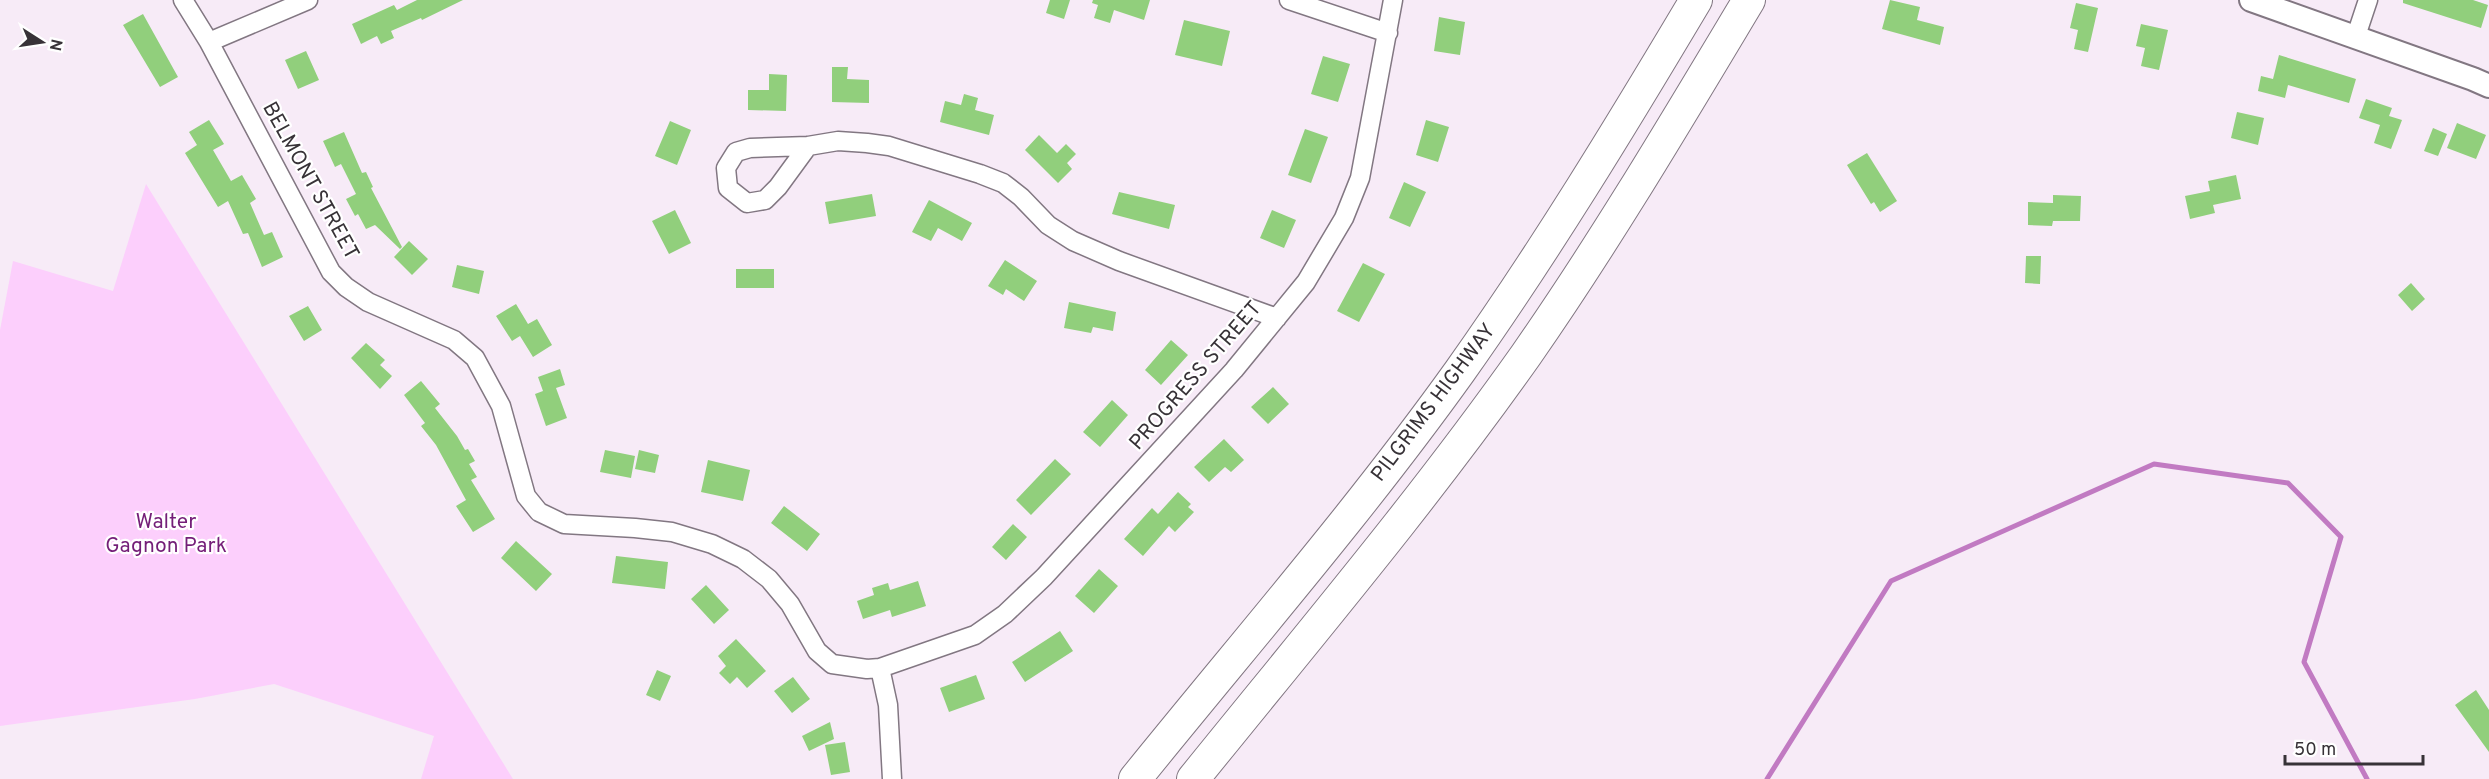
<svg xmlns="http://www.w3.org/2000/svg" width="2489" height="779" font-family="Overpass,sans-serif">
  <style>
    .green { fill: #fccffc }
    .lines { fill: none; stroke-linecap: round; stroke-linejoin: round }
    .stream { stroke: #c17ac2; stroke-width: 5 }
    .building { fill: #91cf7c }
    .minor-casing { stroke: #827782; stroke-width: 21 }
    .tertiary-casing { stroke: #827782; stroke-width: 26 }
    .motorway-casing { stroke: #827782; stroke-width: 34 }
    .minor { stroke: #fff; stroke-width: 18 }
    .tertiary { stroke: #fff; stroke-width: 22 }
    .motorway { stroke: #fff; stroke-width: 32 }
    .labels { text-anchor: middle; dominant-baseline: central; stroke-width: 4.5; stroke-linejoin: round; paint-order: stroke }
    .street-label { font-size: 21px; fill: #373237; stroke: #fff }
    .park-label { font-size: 21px; fill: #741e78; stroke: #fff }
  </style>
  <rect width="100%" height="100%" fill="#f7ebf7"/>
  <path class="green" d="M 146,184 L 513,779 L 421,779 L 434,736 L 274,684 L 195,699 L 0,726 L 0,330 L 13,261 L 113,291 Z"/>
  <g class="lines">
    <path class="stream" d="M 1767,779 L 1891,581 L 2154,464 L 2288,483 L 2341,537 L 2304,662 L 2367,779"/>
  </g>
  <path class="building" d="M 417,0 L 463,0 L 422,20 L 421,18 L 391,31 L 394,38 L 381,44 L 377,36 L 361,44 L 352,24 L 394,5 L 397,10 Z
    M 1050,0 L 1070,0 L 1064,19 L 1046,13 Z
    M 1093,0 L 1150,0 L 1144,20 L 1114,10 L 1110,23 L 1094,18 L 1098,5 L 1092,3 Z
    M 1890,0 L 1920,7 L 1917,20 L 1944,27 L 1940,45 L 1882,29 Z
    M 2403,0 L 2473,0 L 2488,5 L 2481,28 L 2403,3 Z
    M 2076,3 L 2098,8 L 2088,52 L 2074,49 L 2078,30 L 2070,28 Z
    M 143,14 L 178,77 L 160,87 L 123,25 Z
    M 1439,17 L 1465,22 L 1460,55 L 1434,51 Z
    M 1184,20 L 1230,31 L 1222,66 L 1175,55 Z
    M 2141,24 L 2168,30 L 2159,70 L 2141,66 L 2145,48 L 2136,46 Z
    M 306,51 L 319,80 L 298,89 L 285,60 Z
    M 2279,55 L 2356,79 L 2349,103 L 2288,85 L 2285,98 L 2258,91 L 2261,76 L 2273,79 Z
    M 1323,56 L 1350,64 L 1338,102 L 1311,94 Z
    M 832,67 L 848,67 L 847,79 L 869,80 L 869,103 L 832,102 Z
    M 769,74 L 787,75 L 786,111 L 748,110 L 748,90 L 769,90 Z
    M 964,94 L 978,98 L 975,110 L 994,115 L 989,135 L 940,122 L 945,101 L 961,105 Z
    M 2366,99 L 2392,108 L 2389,116 L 2402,120 L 2391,149 L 2374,143 L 2380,125 L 2359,118 Z
    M 2237,112 L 2264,118 L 2258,145 L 2231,138 Z
    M 209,120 L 224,144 L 213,150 L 231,181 L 242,175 L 256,199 L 250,203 L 264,235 L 272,232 L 283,257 L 262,267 L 248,233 L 243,234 L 228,201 L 218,207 L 185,153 L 197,145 L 189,132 Z
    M 1426,120 L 1449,127 L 1438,162 L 1416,155 Z
    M 670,121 L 691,130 L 677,165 L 655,156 Z
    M 2457,123 L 2486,135 L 2476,159 L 2447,148 Z
    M 2433,128 L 2447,134 L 2438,156 L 2424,151 Z
    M 1305,129 L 1328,137 L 1311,183 L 1288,175 Z
    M 344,132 L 362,173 L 366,172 L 373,187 L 371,188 L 402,247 L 400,249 L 375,225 L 366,229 L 358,214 L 355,216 L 346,199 L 356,194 L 341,164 L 335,167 L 323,141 Z
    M 1039,135 L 1057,153 L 1066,144 L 1076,154 L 1067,163 L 1072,169 L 1058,183 L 1025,150 Z
    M 1867,153 L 1897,201 L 1880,212 L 1874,202 L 1871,204 L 1847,165 Z
    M 2236,175 L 2241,199 L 2213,205 L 2215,213 L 2190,219 L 2185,196 L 2210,191 L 2208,181 Z
    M 1404,182 L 1426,192 L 1410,227 L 1389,218 Z
    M 1119,192 L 1175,205 L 1169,229 L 1112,214 Z
    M 872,194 L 876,216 L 829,224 L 825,202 Z
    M 2053,195 L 2081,196 L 2080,221 L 2053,221 L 2052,226 L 2028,225 L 2028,202 L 2053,203 Z
    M 929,200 L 972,223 L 962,241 L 938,228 L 931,241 L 912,232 Z
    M 675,210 L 691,243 L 669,254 L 652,221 Z
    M 1272,210 L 1296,220 L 1284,248 L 1260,238 Z
    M 409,241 L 428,259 L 412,275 L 394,257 Z
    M 2026,256 L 2041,256 L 2040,284 L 2025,283 Z
    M 1005,260 L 1037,281 L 1024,301 L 1006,289 L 1003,295 L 988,286 Z
    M 1363,263 L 1385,274 L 1359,322 L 1337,311 Z
    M 457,265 L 484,271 L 479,294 L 452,287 Z
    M 736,269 L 774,269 L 774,288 L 736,288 Z
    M 2411,283 L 2425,299 L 2412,311 L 2398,295 Z
    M 1069,302 L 1116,312 L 1113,331 L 1093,327 L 1091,333 L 1064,328 Z
    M 516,304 L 528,324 L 537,319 L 552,345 L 533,357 L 520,336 L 512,341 L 496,316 Z
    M 308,306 L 322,330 L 304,341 L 289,316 Z
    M 1171,340 L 1188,355 L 1161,385 L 1145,370 Z
    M 366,343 L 385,360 L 380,365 L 392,376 L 380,389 L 351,358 Z
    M 560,369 L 565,385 L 556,388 L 567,418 L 546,426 L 535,394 L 543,391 L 538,377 Z
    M 421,381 L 440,404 L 435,408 L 457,436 L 465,450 L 468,449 L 475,461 L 469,464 L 477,477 L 471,480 L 495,519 L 473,532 L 456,506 L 466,500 L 436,445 L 421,426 L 425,423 L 404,395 Z
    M 1273,387 L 1289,404 L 1268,424 L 1251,407 Z
    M 1112,400 L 1128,415 L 1100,447 L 1083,432 Z
    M 1224,439 L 1244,460 L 1231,472 L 1225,467 L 1209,482 L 1194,467 Z
    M 605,450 L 635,456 L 631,478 L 600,472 Z
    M 639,450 L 659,455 L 655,473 L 635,469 Z
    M 1055,459 L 1071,474 L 1031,515 L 1016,500 Z
    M 708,460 L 750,470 L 743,501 L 701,492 Z
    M 1178,492 L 1191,504 L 1188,507 L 1194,512 L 1175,532 L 1169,526 L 1143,556 L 1124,539 L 1152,508 L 1158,514 Z
    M 784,506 L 820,534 L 807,551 L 771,523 Z
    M 1013,524 L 1027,537 L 1006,560 L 992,547 Z
    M 516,541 L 552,574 L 536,591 L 501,558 Z
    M 616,556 L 668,562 L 665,589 L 612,583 Z
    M 1099,569 L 1118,586 L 1094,613 L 1075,596 Z
    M 918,581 L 926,606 L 892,617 L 890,610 L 863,619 L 857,601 L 874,595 L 872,588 L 888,583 L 890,590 Z
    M 706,585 L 729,610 L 714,624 L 691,599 Z
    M 1060,631 L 1073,651 L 1025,682 L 1012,662 Z
    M 736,639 L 766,671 L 747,688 L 737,677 L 730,684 L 719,673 L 726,666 L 718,656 Z
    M 657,670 L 671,676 L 660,701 L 646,695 Z
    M 976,675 L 985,699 L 949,712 L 940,688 Z
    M 793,677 L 810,699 L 792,713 L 774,691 Z
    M 2476,690 L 2489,710 L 2489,752 L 2455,705 Z
    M 830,722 L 834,739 L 809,751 L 802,736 Z
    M 845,742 L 850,772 L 831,775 L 825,745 Z"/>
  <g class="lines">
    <g class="minor-casing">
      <path id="minor" d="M 183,0 L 209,42 L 331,272 L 346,287 L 368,302 L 454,340 L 475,358 L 501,406 L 526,496 L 539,512 L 564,524 L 635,528 L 672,532 L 712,544 L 743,559 L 769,579 L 790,604 L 817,651 L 832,664 L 867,669 L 880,668 L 975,635 L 1005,614 L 1044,577 L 1234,370 L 1306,282 L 1344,218 L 1360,178 L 1393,0
        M 1289,0 L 1388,33
        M 2356,36 L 2368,0
        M 209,42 L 308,0
        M 808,146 L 778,187 L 765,200 L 747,203 L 728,188 L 726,168 L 736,152 L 750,148 L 808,146 L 838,141 L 867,143 L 889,146 L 980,174 L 1003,183 L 1021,197 L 1048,225 L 1073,241 L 1119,261 L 1277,318
        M 880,668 L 888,705 L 892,779"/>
    </g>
    <g class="tertiary-casing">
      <path id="tertiary" d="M 2251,0 L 2473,79 L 2489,86"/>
    </g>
    <g class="motorway-casing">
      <path id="motorway" d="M 1135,779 C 1244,644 1359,512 1460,371 C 1545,251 1621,126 1696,0
        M 1193,779 C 1306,639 1422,502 1526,355 C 1606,240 1677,120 1749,0"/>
    </g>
    <use href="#minor" class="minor"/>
    <use href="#tertiary" class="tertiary"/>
    <use href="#motorway" class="motorway"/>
  </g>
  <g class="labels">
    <g class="street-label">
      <text transform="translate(310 181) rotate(61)">BELMONT STREET</text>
      <text transform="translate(1196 376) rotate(-49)">PROGRESS STREET</text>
      <text transform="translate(1434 403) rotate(-53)">PILGRIMS HIGHWAY</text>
    </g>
    <g class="park-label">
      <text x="166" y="522">Walter<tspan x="166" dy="24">Gagnon Park</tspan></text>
    </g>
  </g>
  <g transform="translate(42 42) rotate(102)" stroke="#ffffff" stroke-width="4.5" paint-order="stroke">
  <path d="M0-4.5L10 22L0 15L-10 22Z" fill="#373237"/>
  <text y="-9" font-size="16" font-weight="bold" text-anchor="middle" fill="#373237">N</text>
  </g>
  <path d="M2285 755v9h138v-9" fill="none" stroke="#373237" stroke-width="3"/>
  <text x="2294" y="755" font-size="18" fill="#373237" stroke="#ffffff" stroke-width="4.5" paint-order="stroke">50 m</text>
</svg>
